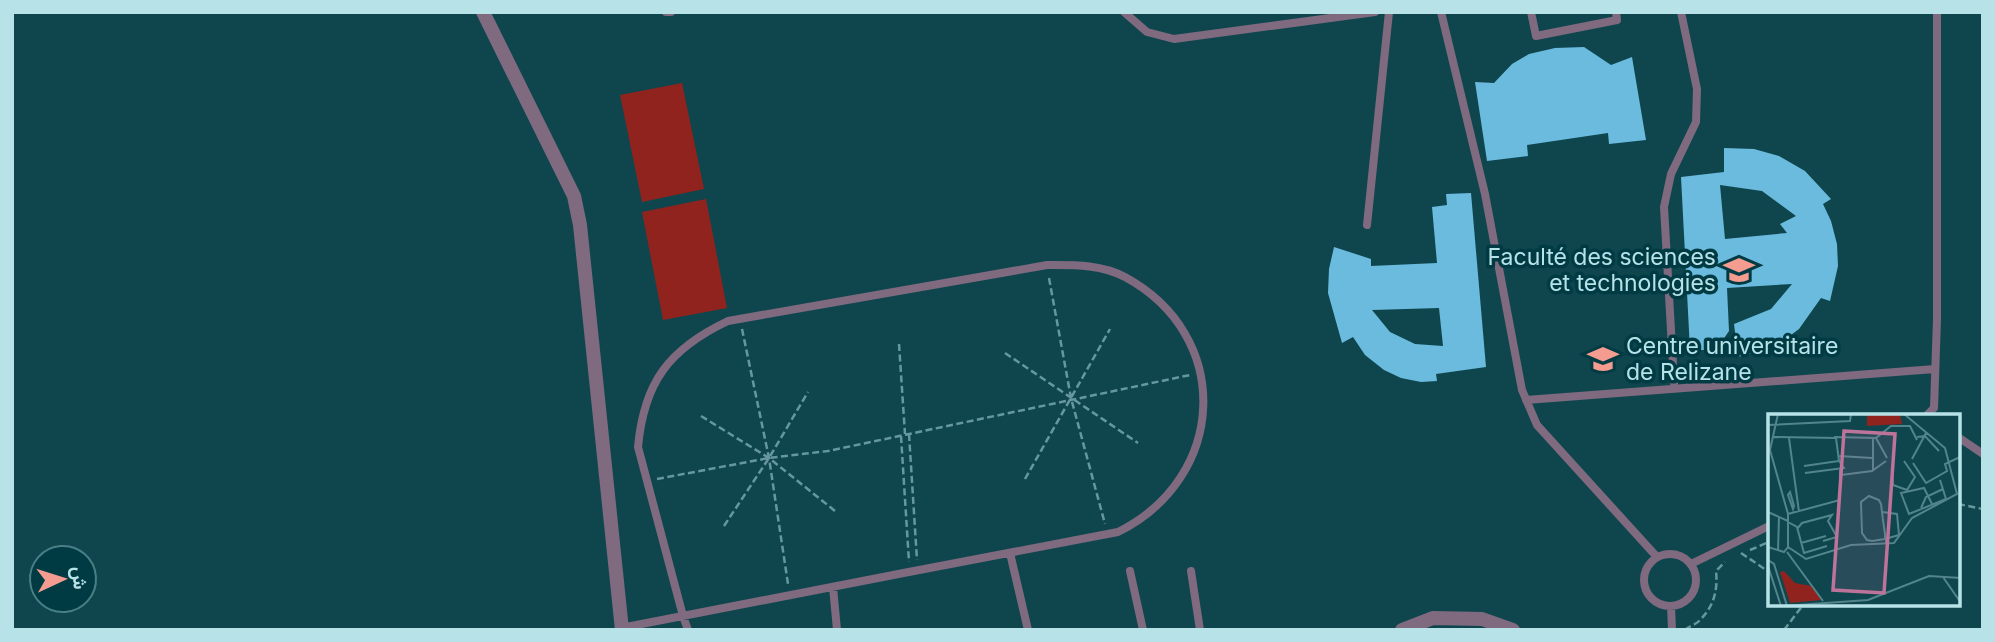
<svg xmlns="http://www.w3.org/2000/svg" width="1995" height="642" font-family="Inter,Vazirmatn,sans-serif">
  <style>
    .green { fill: #90231d }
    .building { fill: #6bbbde; fill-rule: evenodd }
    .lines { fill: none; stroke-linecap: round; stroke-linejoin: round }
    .path { stroke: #66979e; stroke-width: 2.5; stroke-dasharray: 7 3.5; stroke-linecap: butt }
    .service { stroke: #806a7f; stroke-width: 8 }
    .minor { stroke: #806a7f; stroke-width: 14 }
    .tertiary { stroke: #806a7f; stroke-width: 14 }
    .labels { text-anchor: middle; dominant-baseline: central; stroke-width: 7; stroke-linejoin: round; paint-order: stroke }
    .poi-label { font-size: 23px; fill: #b6e2e8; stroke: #003b43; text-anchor: end }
    .inset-road { fill: none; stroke: #52848c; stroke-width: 2 }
    .view { fill: #bd739a; fill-opacity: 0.15; stroke: #bd739a; stroke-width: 3.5 }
    .inset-edge { fill: none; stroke: #b6e2e8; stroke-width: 3.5 }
  </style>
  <rect width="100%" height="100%" fill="#0f464e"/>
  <path class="green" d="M 682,83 L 704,189 L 642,202 L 620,95 Z
    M 706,199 L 727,308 L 663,320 L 642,212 Z"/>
  <path class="building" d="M 1584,47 L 1611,65 L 1632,57 L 1646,140 L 1609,144 L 1608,133 L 1527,145 L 1528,156 L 1487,161 L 1475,82 L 1494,83 L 1512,64 L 1529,54 L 1555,48 Z
    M 1724,148 L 1754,149 L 1779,156 L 1805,171 L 1831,199 L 1823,204 L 1831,221 L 1837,244 L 1838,266 L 1830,301 L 1821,298 L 1799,329 L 1783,341 L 1763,350 L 1738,357 L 1734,324 L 1771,309 L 1792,284 L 1727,288 L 1729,331 L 1716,350 L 1690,350 L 1681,177 L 1724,172 ZM 1720,185 L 1762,191 L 1796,216 L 1780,224 L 1787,233 L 1725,239 Z
    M 1471,193 L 1486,367 L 1436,374 L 1437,381 L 1421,382 L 1401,378 L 1384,370 L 1365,355 L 1353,337 L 1342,343 L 1328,293 L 1329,269 L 1334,247 L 1371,259 L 1371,266 L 1437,263 L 1432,207 L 1447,205 L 1446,194 ZM 1439,308 L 1443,346 L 1415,344 L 1390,332 L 1372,310 Z"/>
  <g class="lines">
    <path class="path" d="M 1049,278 L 1071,398 L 1105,524
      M 742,329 L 769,458 L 788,584
      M 899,344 L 905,434
      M 1005,353 L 1138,443
      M 701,416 L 769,458 L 835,511
      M 909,434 L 917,560
      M 901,436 L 909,562
      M 657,479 L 769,458 L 828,451 L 1190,375
      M 1025,479 L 1110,329
      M 1958,504 L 1983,509
      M 724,526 L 769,458 L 808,392
      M 1750,550 L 1769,542
      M 1741,553 L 1769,572
      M 1685,630 C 1690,625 1696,625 1700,620 C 1714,606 1718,590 1716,571 L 1725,562
      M 1784,630 L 1803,605"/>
    <path class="service" d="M 666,12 L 671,12
      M 1124,12 L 1147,32 L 1174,39 L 1375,12
      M 1441,12 L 1485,194 L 1522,390 L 1537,425 L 1657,557
      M 1531,12 L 1536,36 L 1617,20 L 1616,12
      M 1367,225 L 1389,12
      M 1674,383 L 1664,207 L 1671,174 L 1696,122 L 1697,89 L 1681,12
      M 1526,400 L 1935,369
      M 1926,416 L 1934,408 L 1937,319 L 1937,12
      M 1958,437 L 1983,454
      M 1010,553 L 1028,630
      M1644 580a26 26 0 1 1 52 0a26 26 0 1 1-52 0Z
      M 1691,564 L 1769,526
      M 1130,571 L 1143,630
      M 1191,571 L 1200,630
      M 833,587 L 837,630
      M 1671,606 L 1672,630
      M 621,628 C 787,596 952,563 1118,532 C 1227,478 1234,336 1125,277 C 1101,264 1073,265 1047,265 L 728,321 C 669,349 644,382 638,447 L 683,616 L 688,630"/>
    <path class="minor" d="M 1402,630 L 1433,618 L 1482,619 L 1513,630"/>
    <path class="tertiary" d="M 483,12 L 574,196 L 580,225 L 622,630"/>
  </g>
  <defs>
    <g id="university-bare" transform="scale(2.415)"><path d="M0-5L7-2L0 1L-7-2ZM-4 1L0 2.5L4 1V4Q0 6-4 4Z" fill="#f59c90" stroke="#003b43" stroke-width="2.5" paint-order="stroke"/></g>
  </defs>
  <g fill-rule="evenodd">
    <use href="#university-bare" x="1739" y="270"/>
    <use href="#university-bare" x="1603" y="359"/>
  </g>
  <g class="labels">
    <g class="poi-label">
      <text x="1716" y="257">Faculté des sciences<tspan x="1716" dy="26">et technologies</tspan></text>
      <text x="1626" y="346" text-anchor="start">Centre universitaire<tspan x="1626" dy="26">de Relizane</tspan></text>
    </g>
  </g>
  <g transform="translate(1768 414)">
    <rect width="192" height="192" fill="#0f464e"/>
    <path d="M 99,0 L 132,0 L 134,10 L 99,12 ZM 16,157 L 27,169 L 44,172 L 53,186 L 22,189 L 12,158 Z" fill="#90231d"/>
    <path class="inset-road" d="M 0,11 L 82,7 L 83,0M 4,23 L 68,24 L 71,47 L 36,52M 66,23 L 108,24 L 119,44M 149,23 L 157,22 L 171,37M 21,24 L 31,98M 105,24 L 105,56M 108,24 L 123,12 L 142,12 L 149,26M 71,42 L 104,44M 144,45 L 158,19M 145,49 L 158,69 L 179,57 L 177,50 L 192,43M 124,56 L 125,71 L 139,76 L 147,63 L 136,47M 37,59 L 76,54 L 71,47M 73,61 L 104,57 L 118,47M 22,78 L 26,92 L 25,95 L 20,81 ZM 164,90 L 156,74 L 133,79 L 141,100 L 178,85 L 172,66M 153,94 L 158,83 L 175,75M 0,98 L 20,107M 114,98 L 129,100 L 131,121 L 117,125 L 104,127 L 99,126 L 94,119 L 93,88 L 101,82 L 111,86 L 113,90 L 115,106 L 117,120 L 117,125 L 118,126 L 118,130M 20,100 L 72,86 L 72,54M 20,108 L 29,113 L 36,139 L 59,132M 29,115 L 34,109 L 64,101 L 60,107 L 69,123 L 55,127M 33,129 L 58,122M 0,133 L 16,138 L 20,133 L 20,100 L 2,36 L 10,0M 20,133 L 38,145 L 83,131 L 126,129 L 144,104 L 189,80 L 177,34 L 136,0M 10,137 L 11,103M 19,138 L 55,187M 0,146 L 6,150 L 19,192M 0,152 L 13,192M 175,163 L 193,189M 15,192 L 100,186 L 161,162 L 193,164"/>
    <path class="view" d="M 76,17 L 127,20 L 116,179 L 65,176 Z"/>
    <rect width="192" height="192" class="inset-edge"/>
  </g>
  <rect width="1995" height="642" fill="none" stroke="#b6e2e8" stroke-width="28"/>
  <g transform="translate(63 579) rotate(86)"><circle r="33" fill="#003b43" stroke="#497e85" stroke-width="2"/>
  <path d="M0-5L12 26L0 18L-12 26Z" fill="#f59c90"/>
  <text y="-10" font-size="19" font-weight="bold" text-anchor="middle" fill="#b6e2e8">ش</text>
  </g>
</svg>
